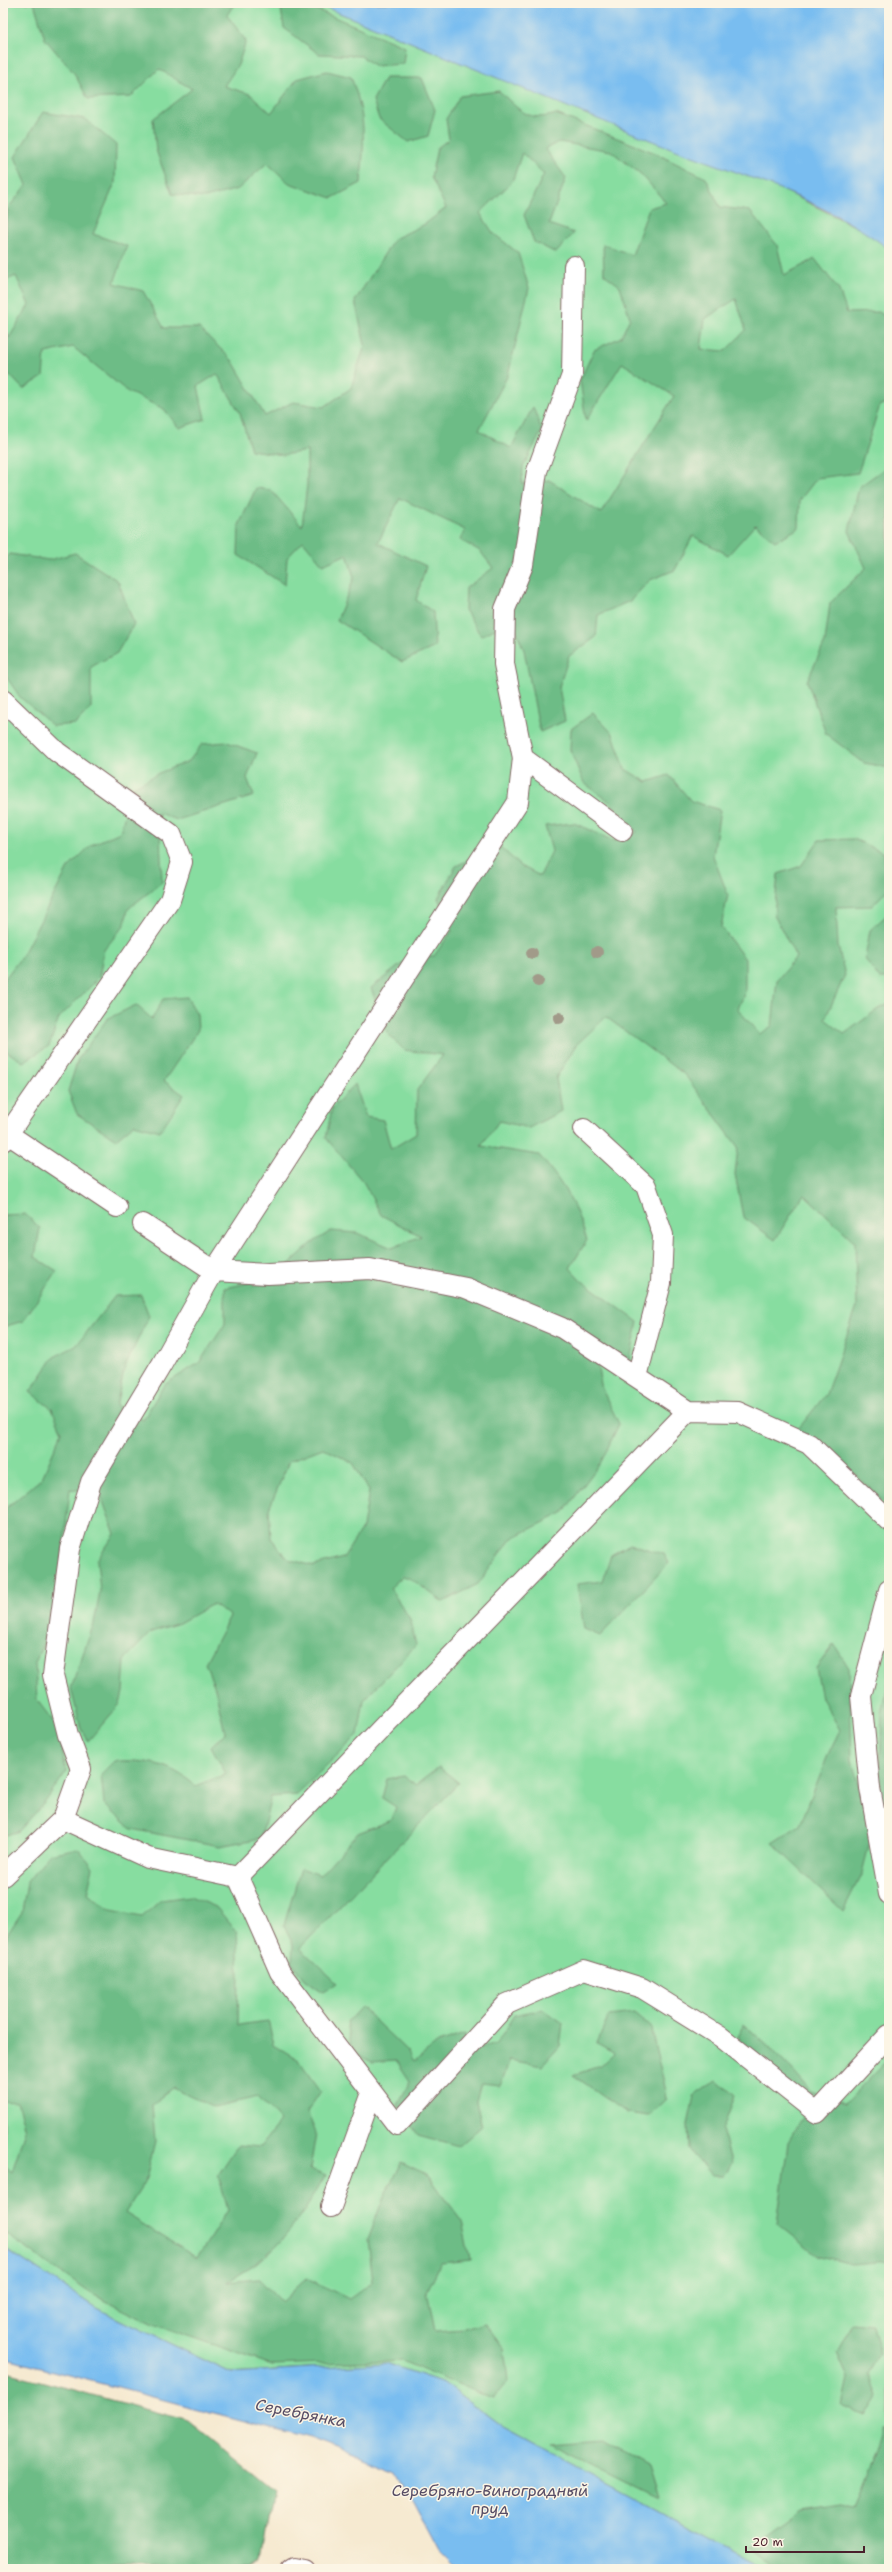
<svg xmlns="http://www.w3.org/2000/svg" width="892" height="2572" font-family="'Shantell Sans',sans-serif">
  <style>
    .green { fill: #87dda0; stroke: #687e66 }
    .forest { fill: #6dbc86; stroke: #5c6e58; fill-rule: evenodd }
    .water { fill: #79bdf0; stroke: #626e8e }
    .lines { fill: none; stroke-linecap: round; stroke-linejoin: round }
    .lane-casing { stroke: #866665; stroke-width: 22 }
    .lane { stroke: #fff; stroke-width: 20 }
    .tree { fill: #a19a89 }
    .labels { text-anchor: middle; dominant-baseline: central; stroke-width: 3; stroke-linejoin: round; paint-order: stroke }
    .water-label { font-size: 16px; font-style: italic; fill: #584e66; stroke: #fcf5e5 }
  </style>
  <rect width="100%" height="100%" fill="#fcf5e5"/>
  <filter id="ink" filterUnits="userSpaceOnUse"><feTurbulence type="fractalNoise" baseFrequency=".025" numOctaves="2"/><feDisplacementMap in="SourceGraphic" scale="8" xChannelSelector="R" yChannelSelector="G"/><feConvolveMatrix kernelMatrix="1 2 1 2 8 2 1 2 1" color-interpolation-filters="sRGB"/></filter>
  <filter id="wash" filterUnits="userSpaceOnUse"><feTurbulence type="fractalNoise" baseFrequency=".012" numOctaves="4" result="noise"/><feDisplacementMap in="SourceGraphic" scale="16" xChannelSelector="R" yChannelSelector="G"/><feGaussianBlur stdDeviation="0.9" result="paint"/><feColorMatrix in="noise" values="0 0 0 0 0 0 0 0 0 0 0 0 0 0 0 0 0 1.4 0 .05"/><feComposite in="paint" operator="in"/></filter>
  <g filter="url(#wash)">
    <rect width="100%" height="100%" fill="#f6ead1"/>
    <path class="green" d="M 3,3 L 315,3 L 656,142 L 775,186 L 868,233 L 889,249 L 889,2569 L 766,2569 L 503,2427 L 444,2383 L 386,2363 L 231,2373 L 96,2308 L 3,2247 Z"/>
    <path class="forest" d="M 34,3 L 235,3 L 227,15 L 246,41 L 238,65 L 224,86 L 250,94 L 271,113 L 297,79 L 327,71 L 351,77 C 367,120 364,139 361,183 L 332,198 L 289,183 L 267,163 L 238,189 L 205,198 L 172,194 L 156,150 L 153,119 L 192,89 L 159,69 L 131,97 L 88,99 L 74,73 L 45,39 Z
      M 280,3 L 301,3 L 405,47 L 403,64 L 375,66 L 361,56 L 319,54 L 284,28 Z
      M 385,78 L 422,78 L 435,110 L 428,136 L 408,142 L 379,119 L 373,100 Z
      M 499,91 C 519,109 527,123 556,114 L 653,152 L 706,178 L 720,207 L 750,211 L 777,245 L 784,275 L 815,259 L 839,290 L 847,313 L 879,312 L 889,319 L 889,403 L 880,405 L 858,473 L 817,478 L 800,500 L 799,528 L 775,541 L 755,525 L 728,555 L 693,536 L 675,570 L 650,580 L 630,601 L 598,615 L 596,637 L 569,656 L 559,687 L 565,721 L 540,732 L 524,650 L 512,620 L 481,636 L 465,610 L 466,588 L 493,568 L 480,551 L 460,540 L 465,530 L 400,498 L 378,543 L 426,566 L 416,600 L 433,612 L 435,647 L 402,662 L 337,620 L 354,578 L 347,554 L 323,565 L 303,541 L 287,558 L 285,585 L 238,555 L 239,525 L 256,488 L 271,490 L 302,526 L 307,485 L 307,451 L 283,455 L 251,450 L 240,413 L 217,374 L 198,386 L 205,419 L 179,428 L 164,409 L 128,392 L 73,347 L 45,353 L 43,377 L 23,389 L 7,372 L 3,374 L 3,324 L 9,338 L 29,305 L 16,276 L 3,282 L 3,249 L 5,247 L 8,208 L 27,185 L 15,157 L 43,112 L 85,119 L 116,145 L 115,183 L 93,234 L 127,246 L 114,283 L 143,291 L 164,328 L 199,328 L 232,360 L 265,416 L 293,402 L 324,407 L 351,388 L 365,345 L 355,301 L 394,239 L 425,224 L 446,208 L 431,177 L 437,148 L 449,139 L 446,119 L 460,96 ZM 559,142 L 611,151 L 642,175 L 666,203 L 649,208 L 632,255 L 603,244 L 604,274 L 620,286 L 630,318 L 621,337 L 594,350 L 580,380 L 586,421 L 622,363 L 674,396 L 601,513 L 549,480 L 522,484 L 523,467 L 542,431 L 533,407 L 511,448 L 479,430 L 508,375 L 529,288 L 518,253 L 493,233 L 480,213 L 512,182 L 522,153 L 544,174 L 524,215 L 534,242 L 556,253 L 574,233 L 549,224 L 566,178 L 545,149 ZM 736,299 L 746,330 L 725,351 L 701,349 L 705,319 Z
      M 885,468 L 889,468 L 889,768 L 864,763 L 826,734 L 807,681 L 825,642 L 830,603 L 866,568 L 849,531 L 859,487 Z
      M 75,553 L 118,581 L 134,624 L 117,653 L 91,667 L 91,708 L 76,724 L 53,726 L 20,697 L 3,672 L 3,559 L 10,554 L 49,560 Z
      M 593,713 L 613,734 L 625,769 L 647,782 L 669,775 L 691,801 L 720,810 L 713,856 L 728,895 L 721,927 L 745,959 L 745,992 L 738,1009 L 759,1034 L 772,1026 L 777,980 L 796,957 L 774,915 L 778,874 L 801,866 L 819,840 L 854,839 L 884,853 L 888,889 L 872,906 L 836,907 L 838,946 L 845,975 L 825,1019 L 844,1034 L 878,1009 L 889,1004 L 889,1507 L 848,1467 L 791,1438 L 826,1394 L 857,1307 L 855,1242 L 804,1194 L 775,1240 L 743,1217 L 735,1174 L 738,1147 L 685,1075 L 606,1017 L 576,1045 L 556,1078 L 561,1111 L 529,1128 L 499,1121 L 481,1146 L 539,1155 C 565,1186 574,1202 587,1240 L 570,1268 L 581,1280 L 638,1322 L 630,1360 L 595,1355 L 602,1389 L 619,1424 L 601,1462 L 563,1513 L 512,1538 L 478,1584 L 443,1602 L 413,1580 L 403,1576 L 390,1588 L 410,1619 L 416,1645 L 364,1700 L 358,1735 L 296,1795 L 271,1797 L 261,1838 L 220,1846 L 131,1829 L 104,1804 L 101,1774 L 114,1761 C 149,1760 169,1763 196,1786 L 226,1774 L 211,1746 L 225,1733 L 215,1688 L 205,1663 L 230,1616 L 213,1604 L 179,1623 L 151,1632 L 125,1659 L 123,1692 L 120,1704 L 88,1741 L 81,1729 L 71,1688 L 94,1623 L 100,1591 L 97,1560 L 115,1534 L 100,1493 L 70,1489 L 56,1612 L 35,1663 L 37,1700 L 58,1728 L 66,1772 L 46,1801 L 19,1831 L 3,1836 L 3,1511 L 42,1478 L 62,1432 L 52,1409 L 30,1392 L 54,1357 L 76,1346 L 115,1296 L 141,1295 L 149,1316 L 125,1367 L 116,1406 L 143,1420 L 164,1385 L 199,1363 L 225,1324 L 225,1288 L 275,1277 L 312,1243 L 331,1231 L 357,1233 L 392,1248 L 421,1236 L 381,1215 L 364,1183 L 326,1138 L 332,1108 L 355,1084 L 366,1117 L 383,1120 L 391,1149 L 416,1134 L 417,1090 L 443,1055 L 404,1050 L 387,1033 L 371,988 L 404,962 L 434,956 L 452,931 L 438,898 L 456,866 L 498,845 L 521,866 L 540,876 L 552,851 L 545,826 L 574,823 L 614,841 L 637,832 L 609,801 L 584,783 L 570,750 L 571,729 ZM 323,1448 L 353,1463 L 369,1491 L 363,1527 L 343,1558 L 314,1566 L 288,1559 L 271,1538 L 269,1509 L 289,1461 Z
      M 227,742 L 257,753 L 247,778 L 254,796 L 177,820 L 159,813 L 162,882 L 128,909 L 125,924 L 104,950 L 99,978 L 59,1018 L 49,1046 L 23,1062 L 3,1049 L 3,981 L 22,956 L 68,868 L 91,845 L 120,832 L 133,787 L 159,773 L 189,761 L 202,744 Z
      M 889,913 L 889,979 L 880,979 L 865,959 L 870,930 Z
      M 187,997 L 197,1014 L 198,1030 L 164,1081 L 184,1095 L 160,1131 L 134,1124 L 116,1139 L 77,1114 L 68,1091 L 78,1059 L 107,1019 L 136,1005 L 152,1019 L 163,999 Z
      M 25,1214 L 40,1228 L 35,1257 L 57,1271 L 23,1321 L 3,1327 L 3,1215 Z
      M 630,1544 L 664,1554 L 669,1563 L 600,1636 L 584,1629 L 577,1584 L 603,1581 L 611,1555 Z
      M 834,1644 L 849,1668 L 852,1759 L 859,1788 L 880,1766 L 882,1714 L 889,1679 L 889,1803 L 871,1799 L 870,1841 L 862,1873 L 843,1911 L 772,1843 L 800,1825 L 830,1750 L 840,1730 L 822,1698 L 816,1668 Z
      M 439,1767 L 459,1783 L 300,1948 L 337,1983 L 323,1992 L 305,1979 L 292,1962 L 293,1945 L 284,1925 L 301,1868 L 320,1875 L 358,1833 L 391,1820 L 396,1807 L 382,1798 L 387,1779 L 404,1776 L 416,1785 Z
      M 78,1848 L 93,1867 L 87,1893 L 111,1911 L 142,1917 L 161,1900 L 190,1896 L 216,1907 L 237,1932 L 239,1975 L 238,2025 L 268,2021 L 274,2045 L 299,2060 L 321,2091 L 307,2112 L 316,2133 L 310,2169 L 326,2175 C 308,2207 291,2234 263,2258 C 252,2267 238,2273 227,2282 L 259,2279 L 281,2302 L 307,2278 L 349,2299 L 373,2282 L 368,2239 L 384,2196 L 401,2162 L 428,2175 L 462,2221 L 470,2260 L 441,2263 L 427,2291 L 435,2331 L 464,2329 L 485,2323 L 504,2348 L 508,2381 L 493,2399 L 402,2360 L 272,2365 L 150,2323 L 90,2293 L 3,2232 L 3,2164 L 12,2172 L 25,2130 L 17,2102 L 3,2101 L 3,1941 L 22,1912 L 27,1882 L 49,1854 ZM 173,2088 L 214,2107 L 258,2097 L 280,2121 L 260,2147 L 238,2145 L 218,2175 L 228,2210 L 197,2258 L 125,2213 L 145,2182 L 155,2142 L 152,2104 Z
      M 361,2007 L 408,2052 L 414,2062 L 438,2043 L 464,2034 L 477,2049 L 496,2044 L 514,2015 L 543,2009 L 563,2023 L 560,2046 L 542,2066 L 510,2060 L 500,2086 L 481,2084 L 476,2101 L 482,2126 L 459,2146 L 418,2135 L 398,2104 L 410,2081 L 396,2060 L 372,2062 L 352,2052 L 347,2022 Z
      M 634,2013 L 652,2028 C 654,2053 664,2074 667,2099 L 649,2116 L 627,2113 L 573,2075 L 601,2066 L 615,2053 L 597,2043 L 609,2016 Z
      M 744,2024 L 784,2061 L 811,2092 L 845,2103 L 889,2058 L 889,2136 L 887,2139 L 889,2139 L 889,2261 L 852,2264 L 816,2255 L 777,2224 L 788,2142 L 806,2112 L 759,2077 L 737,2037 Z
      M 717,2080 L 735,2096 L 722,2130 L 732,2163 L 724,2175 L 712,2175 L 689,2149 L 688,2125 L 694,2096 Z
      M 853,2323 L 872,2325 L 880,2355 L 869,2374 L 878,2396 L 865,2416 L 842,2406 L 848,2378 L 837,2353 Z
      M 3,2371 L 189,2421 L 273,2489 L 261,2563 L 250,2569 L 3,2569 Z
      M 889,2428 L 889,2569 L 780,2569 L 750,2547 L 800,2511 L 853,2503 L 884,2429 Z
      M 603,2440 L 648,2465 L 658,2497 L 551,2444 Z"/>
    <path class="water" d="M 315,3 L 889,3 L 889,249 C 820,197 735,173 655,142 C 541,97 428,49 315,3 Z
      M 3,2247 L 96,2308 L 231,2373 L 386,2363 L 444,2383 L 503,2427 L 766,2569 L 457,2569 L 439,2551 L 396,2471 L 310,2438 L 3,2358 Z"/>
  </g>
  <g filter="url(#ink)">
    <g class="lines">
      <g class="lane-casing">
        <path id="lane" d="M 3,700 L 57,752 L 171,834 L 182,862 L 170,900 L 3,1141
          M 523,758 L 622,831
          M 584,1129 L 646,1186 L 663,1235 L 661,1283 L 637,1377
          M 8,1134 L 117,1207
          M 143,1224 L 214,1271 L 268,1274 L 370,1269 L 466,1288 L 562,1328 L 688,1411 L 738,1412 L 809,1444 L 889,1521
          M 889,1590 L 861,1696 L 870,1788 L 889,1894
          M 63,1819 L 148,1858 L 238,1877
          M 3,1876 L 63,1819 L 81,1769 L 68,1735 L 53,1675 L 70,1549 L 91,1482 L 162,1364 L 214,1271 L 518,802 L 523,758 L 504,664 L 505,609 L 523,565 L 537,471 L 572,375 L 574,266
          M 238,1877 L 280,1972 L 397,2125 L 507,2004 L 584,1970 L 642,1988 L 721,2037 L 817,2113 L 889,2035
          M 238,1877 L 688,1411
          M 331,2207 L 372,2093
          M 290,2569 L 293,2567 L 304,2569"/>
      </g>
      <use href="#lane" class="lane"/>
    </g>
    <g class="tree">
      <circle cx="597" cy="952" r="6"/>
      <circle cx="532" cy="953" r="6"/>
      <circle cx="538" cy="981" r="6"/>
      <circle cx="559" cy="1018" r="6"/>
    </g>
  </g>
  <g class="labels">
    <g class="water-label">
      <text transform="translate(301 2413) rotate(11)">Серебрянка</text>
      <text x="490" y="2490">Серебряно-Виноградный<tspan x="490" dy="18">пруд</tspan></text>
    </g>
  </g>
  <rect width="892" height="2572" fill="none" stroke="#fcf5e5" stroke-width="16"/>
  <path d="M746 2546v6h118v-6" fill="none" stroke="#4a1f2b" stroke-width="2"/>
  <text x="752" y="2546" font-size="12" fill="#4a1f2b" stroke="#fcf5e5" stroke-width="3" paint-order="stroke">20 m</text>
</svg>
